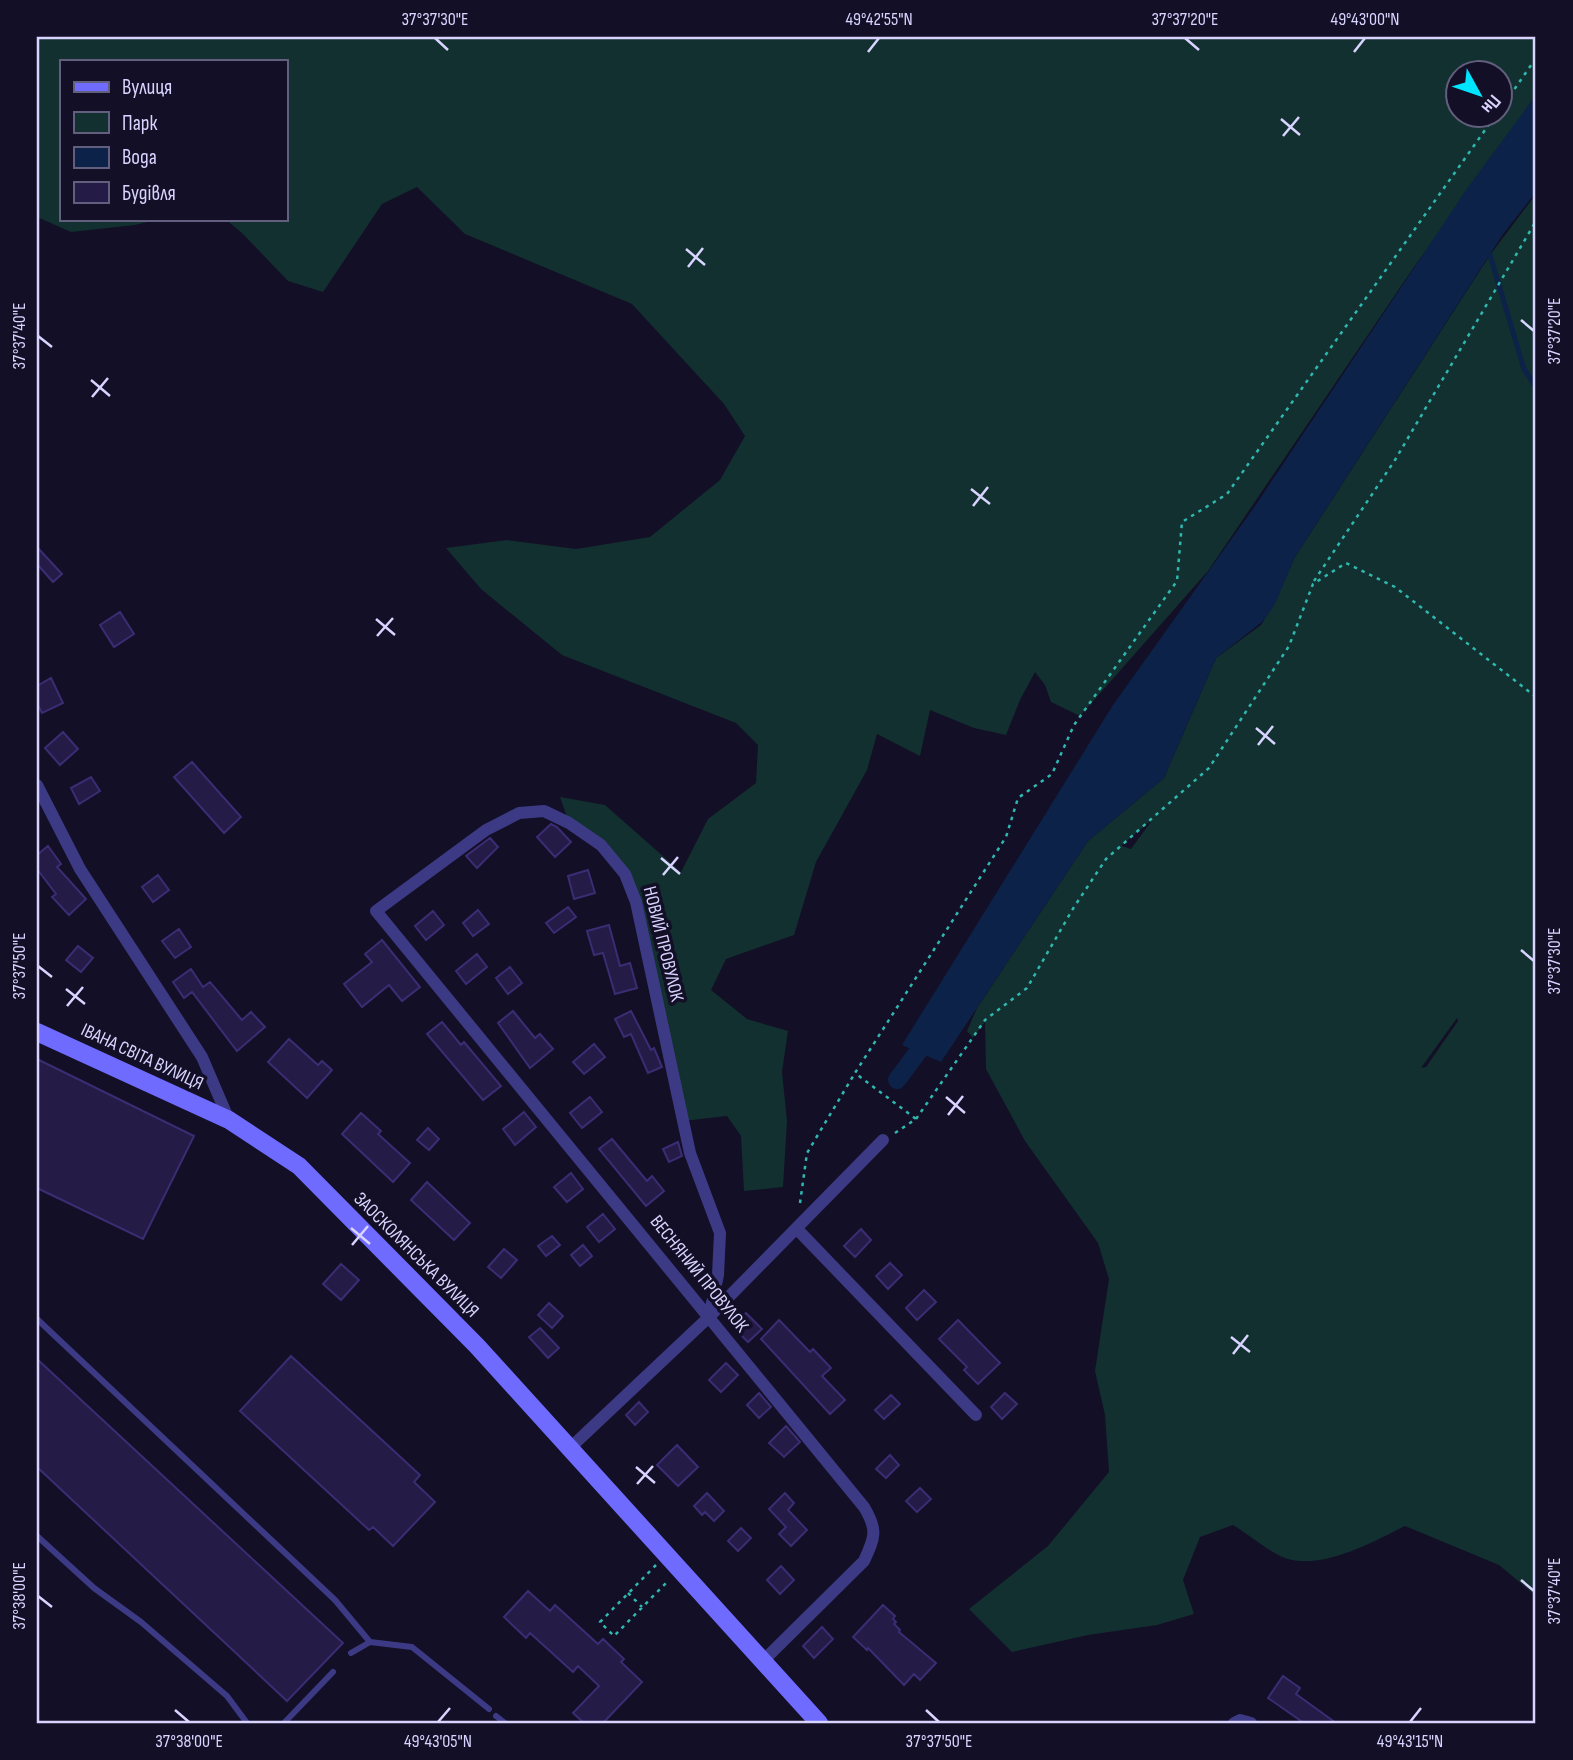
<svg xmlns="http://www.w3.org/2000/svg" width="1573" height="1760" font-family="'Sofia Sans Condensed',sans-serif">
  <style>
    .green { fill: #12302f; fill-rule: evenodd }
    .water { fill: #0c2248 }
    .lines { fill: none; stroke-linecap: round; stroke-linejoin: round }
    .stream { stroke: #0c2248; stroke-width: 5 }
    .canal { stroke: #0c2248; stroke-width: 18 }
    .building { fill: #241b47; stroke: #3b2d73; stroke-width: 2 }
    .path { stroke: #2fb8b0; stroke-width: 2.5; stroke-dasharray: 3.5 5; stroke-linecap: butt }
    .lane { stroke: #3d3a85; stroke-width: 6 }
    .street { stroke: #3d3a85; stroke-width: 12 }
    .secondary { stroke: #6f6bff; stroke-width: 18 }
    .ticks { fill: none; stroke: #d9d4ff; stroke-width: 2.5 }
    .labels { text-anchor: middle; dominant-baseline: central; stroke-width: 7; stroke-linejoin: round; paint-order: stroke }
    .street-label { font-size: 19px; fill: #d9d4ff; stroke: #130f26 }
    .neatline { fill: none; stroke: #d9d4ff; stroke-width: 2.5 }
    .ticks-label { font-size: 18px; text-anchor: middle; fill: #d9d4ff }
  </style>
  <rect width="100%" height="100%" fill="#130f26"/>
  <path class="green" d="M 37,37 L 1536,37 L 1536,98 L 1414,267 L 1208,571 L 1080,716 L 1051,702 L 1045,685 L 1035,672 L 1020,700 L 1006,735 L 974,728 L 930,710 L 920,756 L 877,734 L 867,770 L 816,862 L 794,935 L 726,959 L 711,990 L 747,1019 L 788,1031 L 782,1072 L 787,1121 L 783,1187 L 744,1191 L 741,1136 L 727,1116 L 683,1121 L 636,902 L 610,856 L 569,823 L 560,797 L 605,805 L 681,872 L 708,819 L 756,783 L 758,745 L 736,723 L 562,655 L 481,589 L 446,548 L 507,540 L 576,549 L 650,537 L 720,480 L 745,436 L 724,404 L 632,304 L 465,234 L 417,187 L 382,204 L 323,292 L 288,281 L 242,233 L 225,219 L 285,219 L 285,61 L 61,61 L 61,219 L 160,219 L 135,225 L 71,232 L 37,217 ZM 1458,74 L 1500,74 L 1500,116 L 1458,116 Z
    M 1536,194 L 1536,1596 L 1499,1565 L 1405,1526 C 1373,1542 1321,1571 1285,1558 C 1269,1552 1248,1534 1233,1525 L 1200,1537 L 1183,1580 L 1194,1614 L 1157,1625 L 1088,1635 L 1012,1652 L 969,1609 L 1048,1546 L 1109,1472 L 1105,1415 L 1095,1371 L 1109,1279 L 1098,1243 L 1025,1141 L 986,1069 L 985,1022 L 973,1038 L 967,1031 L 977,1008 L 1088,841 L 1164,778 L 1216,658 L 1261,625 L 1276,600 L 1295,557 L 1490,255 ZM 1153,819 L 1131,849 L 1122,846 L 1122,845 ZM 1457,1018 L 1458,1021 L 1426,1067 L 1421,1068 Z"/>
  <path class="water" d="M 1536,95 L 1536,192 L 1503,234 L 1295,557 L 1274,606 L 1262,622 L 1216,658 L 1164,778 L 1088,841 L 941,1062 L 902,1045 L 1113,705 L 1255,506 L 1466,190 Z"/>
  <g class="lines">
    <path class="stream" d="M 1490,255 L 1524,369 L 1536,387"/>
    <path class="canal" d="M 897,1080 L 932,1033"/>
  </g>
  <path class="building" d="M 37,547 L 62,574 L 53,582 L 37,564 Z
    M 120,612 L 134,634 L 114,647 L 100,625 Z
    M 51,678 L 63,703 L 42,713 L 37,703 L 37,686 Z
    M 63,732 L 78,749 L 60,765 L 45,748 Z
    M 192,762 L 241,817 L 224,833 L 174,777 Z
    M 91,777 L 100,791 L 79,804 L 71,788 Z
    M 551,824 L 557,827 L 571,842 L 555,857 L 537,837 Z
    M 490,838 L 498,847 L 477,868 L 466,856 Z
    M 48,846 L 61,864 L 57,867 L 86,899 L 69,915 L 52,897 L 56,894 L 37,869 L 37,855 Z
    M 588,870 L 595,893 L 574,899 L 568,876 Z
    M 158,875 L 169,890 L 153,902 L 142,887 Z
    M 568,907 L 576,917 L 554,933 L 546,923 Z
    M 478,910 L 489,924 L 473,936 L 463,923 Z
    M 433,911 L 444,925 L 426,940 L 415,926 Z
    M 609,925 L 620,966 L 630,963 L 637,988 L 615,994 L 603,953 L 594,955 L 587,931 Z
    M 179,929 L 191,947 L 175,958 L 162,941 Z
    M 382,940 L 420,987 L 402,1001 L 389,985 L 362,1007 L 344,984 L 372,962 L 365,954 Z
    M 78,946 L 93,958 L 81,972 L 66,960 Z
    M 477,954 L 487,967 L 466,984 L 456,971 Z
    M 510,967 L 522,983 L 508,994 L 496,978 Z
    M 191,969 L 203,987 L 210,982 L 242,1020 L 251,1012 L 265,1027 L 237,1051 L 192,992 L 184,998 L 173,982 Z
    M 513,1011 L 535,1038 L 540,1034 L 553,1049 L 530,1068 L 498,1023 Z
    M 631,1011 L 651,1050 L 654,1048 L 662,1067 L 648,1073 L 631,1034 L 624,1037 L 615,1019 Z
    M 442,1022 L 461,1045 L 464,1042 L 501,1086 L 483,1100 L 427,1034 Z
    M 289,1039 L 318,1065 L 322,1061 L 332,1070 L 307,1098 L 268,1062 Z
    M 594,1044 L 605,1057 L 584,1074 L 573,1062 Z
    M 37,1059 L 194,1136 L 143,1239 L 37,1188 Z
    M 590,1097 L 602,1112 L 582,1128 L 570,1113 Z
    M 524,1112 L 536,1127 L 515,1145 L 503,1129 Z
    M 361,1113 L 381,1131 L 378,1134 L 410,1163 L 393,1182 L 342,1134 Z
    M 428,1128 L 439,1139 L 429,1150 L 417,1140 Z
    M 612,1139 L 647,1181 L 652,1176 L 664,1191 L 646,1206 L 599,1149 Z
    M 678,1142 L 682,1156 L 669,1162 L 663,1149 Z
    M 571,1173 L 583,1189 L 567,1202 L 554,1187 Z
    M 427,1182 L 470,1223 L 454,1240 L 411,1200 Z
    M 603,1214 L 615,1229 L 599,1242 L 587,1227 Z
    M 661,1214 L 670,1224 L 660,1233 L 651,1222 Z
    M 861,1229 L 871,1240 L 855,1257 L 844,1246 Z
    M 552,1236 L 560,1245 L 546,1256 L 538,1246 Z
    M 583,1245 L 592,1256 L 580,1266 L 571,1255 Z
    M 504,1249 L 517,1260 L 501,1278 L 488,1267 Z
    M 890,1263 L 902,1275 L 888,1289 L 876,1276 Z
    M 341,1264 L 359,1280 L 341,1300 L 323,1284 Z
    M 924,1290 L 936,1302 L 917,1320 L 906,1308 Z
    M 549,1303 L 563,1316 L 552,1328 L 538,1315 Z
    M 746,1313 L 762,1329 L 748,1342 L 732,1326 Z
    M 779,1320 L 810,1352 L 813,1349 L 831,1368 L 822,1376 L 845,1400 L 830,1414 L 761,1339 Z
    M 958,1320 L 1000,1363 L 978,1384 L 964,1370 L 967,1367 L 939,1339 Z
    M 540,1328 L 559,1348 L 548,1358 L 529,1337 Z
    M 291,1356 L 420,1475 L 414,1482 L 435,1502 L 393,1546 L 373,1527 L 369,1530 L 240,1411 Z
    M 37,1359 L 343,1643 L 287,1701 L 37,1467 Z
    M 726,1363 L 738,1375 L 721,1392 L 709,1380 Z
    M 759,1393 L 771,1407 L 759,1418 L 747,1405 Z
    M 1005,1393 L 1017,1404 L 1002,1419 L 991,1407 Z
    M 891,1395 L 900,1404 L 884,1419 L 875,1410 Z
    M 639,1402 L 648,1412 L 635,1425 L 626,1415 Z
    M 786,1426 L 800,1442 L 784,1457 L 769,1443 Z
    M 677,1445 L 698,1467 L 678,1486 L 657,1465 Z
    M 890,1455 L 899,1465 L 886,1478 L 876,1469 Z
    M 920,1488 L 931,1499 L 917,1512 L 906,1501 Z
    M 707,1493 L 724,1511 L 714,1521 L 705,1512 L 702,1515 L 694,1506 Z
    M 785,1493 L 794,1503 L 788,1510 L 807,1530 L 791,1546 L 779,1534 L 786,1527 L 769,1509 Z
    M 741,1528 L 751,1538 L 738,1551 L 728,1541 Z
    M 781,1566 L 794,1580 L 780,1594 L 767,1580 Z
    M 528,1591 L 550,1611 L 555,1605 L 598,1644 L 603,1639 L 624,1659 L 621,1662 L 642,1682 L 603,1723 L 584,1723 L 573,1713 L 599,1686 L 578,1666 L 573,1672 L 530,1633 L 526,1638 L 504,1617 Z
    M 883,1605 L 895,1616 L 893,1619 L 896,1622 L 894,1624 L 900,1630 L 899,1632 L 936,1663 L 920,1680 L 914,1674 L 904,1685 L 868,1648 L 867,1650 L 853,1637 Z
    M 822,1627 L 833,1639 L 814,1658 L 803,1646 Z
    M 1283,1676 L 1300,1688 L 1296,1694 L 1336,1723 L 1304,1723 L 1268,1698 Z"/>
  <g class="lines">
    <path class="path" d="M 1500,110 L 1536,58
      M 1314,581 L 1395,460 L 1536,221
      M 916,1119 L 985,1020 L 1027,988 L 1074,907 L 1106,859 L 1209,768 L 1289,646 L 1313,584 L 1346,563 L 1395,587 L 1536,697
      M 895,1133 L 916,1119 L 855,1073 L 1006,837 L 1018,798 L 1052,774 L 1074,725 L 1177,581 L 1182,522 L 1227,494 L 1495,116
      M 800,1203 L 807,1153 L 855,1073
      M 656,1565 L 600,1622 L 614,1636 L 667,1582
      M 628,1593 L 642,1607"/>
    <path class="lane" d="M 37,1319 L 335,1600 L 370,1642
      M 37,1536 L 94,1588 L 141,1622 L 227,1696 L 247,1723
      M 351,1653 L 370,1642 L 412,1647 L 489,1709
      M 496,1716 L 505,1723
      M 284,1723 L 333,1672"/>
    <path class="street" d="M 37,785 L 80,869 L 202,1057 L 229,1120
      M 797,1229 L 976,1415
      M 709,1317 L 718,1275 L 720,1233 L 690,1153 L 636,902 L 625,874 L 601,845 L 569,823 L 544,811 L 519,813 L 486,830 L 376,911 L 864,1507 C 878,1530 875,1537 864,1561 L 763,1661
      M 570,1448 L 709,1317 L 883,1140
      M 1234,1723 L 1240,1720 L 1251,1723"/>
    <path class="secondary" d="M 37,1032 L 229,1120 L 299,1166 L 477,1346 L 819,1723"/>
  </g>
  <path class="ticks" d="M 435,38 L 448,50M 1185,38 L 1199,50M 868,52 L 879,38M 1354,52 L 1365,38M 1281,119 L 1300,135M 1283,136 L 1299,117M 686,249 L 705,265M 688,267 L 703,248M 1521,320 L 1534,331M 38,336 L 52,347M 91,380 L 110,396M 92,397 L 108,378M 971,489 L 990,504M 973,506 L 988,487M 376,619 L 395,635M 377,636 L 393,618M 1256,728 L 1275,744M 1258,745 L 1273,726M 661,858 L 680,874M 663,875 L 678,857M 1521,950 L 1534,961M 38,966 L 52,977M 66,989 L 85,1004M 67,1006 L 83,987M 946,1097 L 965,1113M 948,1115 L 963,1096M 351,1228 L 370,1244M 352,1245 L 368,1226M 1231,1337 L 1250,1352M 1233,1354 L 1248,1335M 636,1467 L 655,1483M 637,1484 L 653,1466M 1521,1580 L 1534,1591M 38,1596 L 52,1607M 175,1710 L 189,1722M 926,1710 L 939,1722M 438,1722 L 450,1708M 1410,1722 L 1421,1708"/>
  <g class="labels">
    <g class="street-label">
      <text transform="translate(663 944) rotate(76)">НОВИЙ ПРОВУЛОК</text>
      <text transform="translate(142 1057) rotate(25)">ІВАНА СВІТА ВУЛИЦЯ</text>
      <text transform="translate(416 1255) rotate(45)">ЗАОСКОЛЯНСЬКА ВУЛИЦЯ</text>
      <text transform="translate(699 1274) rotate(51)">ВЕСНЯНИЙ ПРОВУЛОК</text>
    </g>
  </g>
  <rect width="1573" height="1760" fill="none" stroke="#130f26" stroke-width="77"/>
  <rect x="60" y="60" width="228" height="161" fill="#130f26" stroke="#625e7d" stroke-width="2"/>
  <rect x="74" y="82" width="35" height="10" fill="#6f6bff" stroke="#625e7d" stroke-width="2"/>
  <text x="122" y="94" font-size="21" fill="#d9d4ff">Вулиця</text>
  <rect x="74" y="112" width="35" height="21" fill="#12302f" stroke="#625e7d" stroke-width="2"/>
  <text x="122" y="130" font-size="21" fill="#d9d4ff">Парк</text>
  <rect x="74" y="147" width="35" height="21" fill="#0c2248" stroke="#625e7d" stroke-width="2"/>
  <text x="122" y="164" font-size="21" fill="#d9d4ff">Вода</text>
  <rect x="74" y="182" width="35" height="21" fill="#241b47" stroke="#625e7d" stroke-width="2"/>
  <text x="122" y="200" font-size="21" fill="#d9d4ff">Будівля</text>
  <g transform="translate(1479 94) rotate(130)"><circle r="33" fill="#130f26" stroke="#625e7d" stroke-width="2"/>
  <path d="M0-5L12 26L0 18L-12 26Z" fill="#00e5ff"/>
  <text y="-10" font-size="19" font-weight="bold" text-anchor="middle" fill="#d9d4ff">Пн</text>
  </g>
  <rect x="38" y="38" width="1496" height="1684" class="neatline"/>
  <g class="ticks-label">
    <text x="435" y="25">37°37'30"E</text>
    <text x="879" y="25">49°42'55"N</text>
    <text x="1185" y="25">37°37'20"E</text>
    <text x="1365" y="25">49°43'00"N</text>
    <text transform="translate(1554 331) rotate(-90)" y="6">37°37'20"E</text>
    <text transform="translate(19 336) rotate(-90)" y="6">37°37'40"E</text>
    <text transform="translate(1554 961) rotate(-90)" y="6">37°37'30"E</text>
    <text transform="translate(19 966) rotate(-90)" y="6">37°37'50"E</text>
    <text transform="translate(1554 1591) rotate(-90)" y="6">37°37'40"E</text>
    <text transform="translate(19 1596) rotate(-90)" y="6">37°38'00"E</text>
    <text x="189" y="1747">37°38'00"E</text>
    <text x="438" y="1747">49°43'05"N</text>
    <text x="939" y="1747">37°37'50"E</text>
    <text x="1410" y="1747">49°43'15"N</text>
  </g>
</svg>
